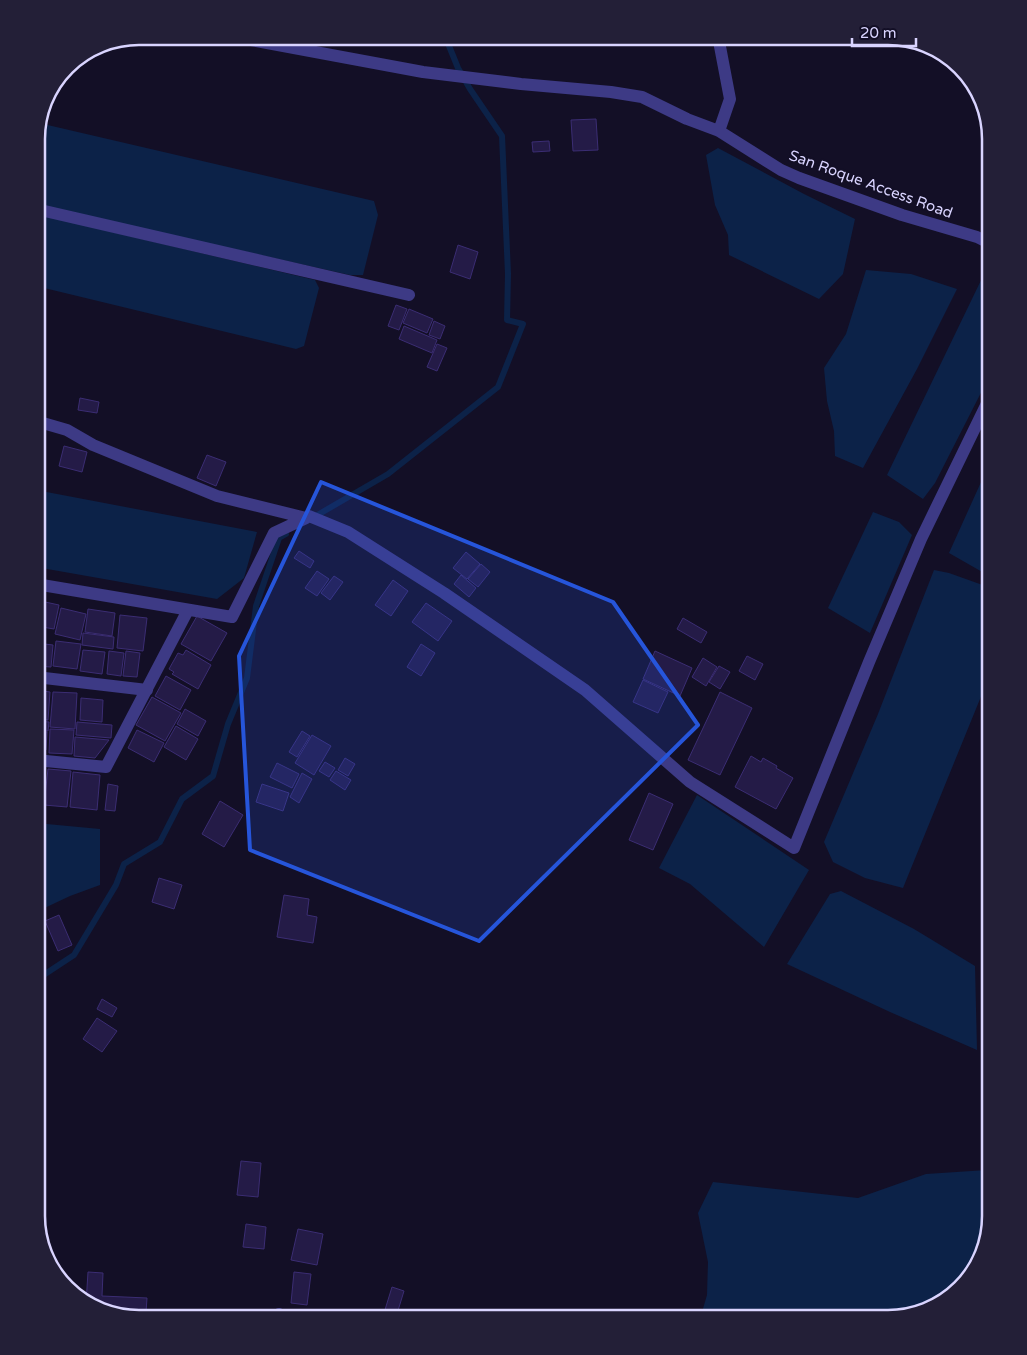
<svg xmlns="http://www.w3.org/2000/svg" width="1027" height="1355" font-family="'Varela Round',sans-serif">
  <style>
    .water { fill: #0c2248 }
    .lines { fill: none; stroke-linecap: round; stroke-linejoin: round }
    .stream { stroke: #0c2248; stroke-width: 6 }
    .building { fill: #241b47; stroke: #3b2d73 }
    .street { stroke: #3d3a85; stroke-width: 12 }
    .marked { fill: #2655da; fill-opacity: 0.2; stroke: #2655da; stroke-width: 4; stroke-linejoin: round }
    .labels { text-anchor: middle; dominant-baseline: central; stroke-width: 4; stroke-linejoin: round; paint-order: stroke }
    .street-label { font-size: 15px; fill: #d9d4ff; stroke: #130f26 }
    .rim { fill: none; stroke: #d9d4ff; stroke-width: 2.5 }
  </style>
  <rect width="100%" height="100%" fill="#130f26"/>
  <path class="water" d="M 39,123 L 374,201 L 378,215 L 363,275 L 350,275 L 36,205 L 36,132 Z
    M 718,148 L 804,194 L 855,219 L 843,274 L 819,299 L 729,255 L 728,235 L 715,205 L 706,155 Z
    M 36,214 L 315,280 L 319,288 L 304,346 L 296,349 L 36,286 Z
    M 866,270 L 911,274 L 957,289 L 917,369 L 863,468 L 835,456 L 834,431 L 827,401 L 824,368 L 846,334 Z
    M 985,272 L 991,273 L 991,373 L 935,483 L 923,499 L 887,475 Z
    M 991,460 L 991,577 L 949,553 Z
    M 36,490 L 257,532 L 244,578 L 217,599 L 36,567 Z
    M 873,512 L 899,522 L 912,535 L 870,633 L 828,608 Z
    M 934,570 L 949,573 L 991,588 L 991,672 L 903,888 L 865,878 L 833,862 L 824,842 L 878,714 Z
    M 697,795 L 809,870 L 764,947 L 690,884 L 659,868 Z
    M 36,823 L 100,829 L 100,885 L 70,896 L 36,912 Z
    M 841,891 L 914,929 L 975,966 L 977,1050 L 890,1012 L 787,964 L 830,894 Z
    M 987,1170 L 991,1173 L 991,1217 L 977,1267 L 945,1302 L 889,1319 L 700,1319 L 707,1295 L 708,1262 L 698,1213 L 713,1182 L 858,1198 L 926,1174 Z"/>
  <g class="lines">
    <path class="stream" d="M 314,517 L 388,474 L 498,387 L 523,324 L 507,320 L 508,274 L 502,136 L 470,89 L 458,68 L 445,36
      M 36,980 L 74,955 L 116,885 L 124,864 L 160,842 L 182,799 L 213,776 L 228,724 L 247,678 L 256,606 L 279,538 L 286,534"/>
  </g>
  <path class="building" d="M 596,119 L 598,150 L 573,151 L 571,120 Z
    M 549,141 L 550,151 L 533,152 L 532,142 Z
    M 458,245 L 478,252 L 470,279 L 450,272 Z
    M 396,305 L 407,309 L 399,330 L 388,326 Z
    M 409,309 L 433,319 L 427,333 L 403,323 Z
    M 434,321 L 445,326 L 440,339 L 429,335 Z
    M 404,326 L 437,340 L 432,353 L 399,339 Z
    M 437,344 L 447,348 L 437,371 L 427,367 Z
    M 80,398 L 99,402 L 97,413 L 78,410 Z
    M 64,446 L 87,452 L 82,472 L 59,466 Z
    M 207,455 L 226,462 L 216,486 L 197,478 Z
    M 299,551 L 314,561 L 310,568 L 294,558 Z
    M 466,552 L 480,564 L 467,579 L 453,568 Z
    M 481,564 L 490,572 L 478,587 L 468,579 Z
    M 317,571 L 329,579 L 317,596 L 305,588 Z
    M 461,575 L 476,588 L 469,597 L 454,584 Z
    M 334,576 L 343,582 L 330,600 L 321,593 Z
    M 393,580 L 408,591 L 391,616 L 375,605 Z
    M 36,600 L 59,605 L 54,629 L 36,626 Z
    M 426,603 L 452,621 L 438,641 L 412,622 Z
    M 61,608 L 86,614 L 80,640 L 55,634 Z
    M 88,609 L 115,613 L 112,636 L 85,632 Z
    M 120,615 L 147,618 L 143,651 L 117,648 Z
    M 197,616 L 227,633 L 211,661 L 181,644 Z
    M 683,618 L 707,632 L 701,643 L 677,629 Z
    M 83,633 L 114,637 L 113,649 L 82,645 Z
    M 56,641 L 81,644 L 77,669 L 53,666 Z
    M 36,643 L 53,645 L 51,667 L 36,666 Z
    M 421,644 L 435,653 L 421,676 L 407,667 Z
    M 83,650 L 105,652 L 102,674 L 80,671 Z
    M 186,650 L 211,665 L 198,689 L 172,674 L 174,672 L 169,669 L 178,653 L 183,655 Z
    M 109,651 L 124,653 L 121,676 L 107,674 Z
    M 126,651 L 140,653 L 137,677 L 123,676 Z
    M 655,651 L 692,668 L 680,696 L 643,679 Z
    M 747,656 L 763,664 L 755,680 L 739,671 Z
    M 703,658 L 717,667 L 706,686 L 692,677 Z
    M 719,666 L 730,672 L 720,689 L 709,682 Z
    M 166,676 L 191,690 L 180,710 L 155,696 Z
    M 643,680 L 668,692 L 658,713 L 633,702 Z
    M 36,690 L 50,692 L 48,720 L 36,719 Z
    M 53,692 L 77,693 L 75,729 L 50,727 Z
    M 720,692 L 752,708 L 720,775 L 688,760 Z
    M 152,697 L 181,713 L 165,741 L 136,725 Z
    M 81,698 L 103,700 L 102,722 L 80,720 Z
    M 185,709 L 206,721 L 198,736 L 177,724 Z
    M 36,721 L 49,722 L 48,731 L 36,730 Z
    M 77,722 L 112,725 L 111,738 L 76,735 Z
    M 176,726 L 198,739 L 186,760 L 164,747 Z
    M 50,729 L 74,730 L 72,754 L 49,753 Z
    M 137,730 L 164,743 L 154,762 L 128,748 Z
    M 36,731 L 47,732 L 46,750 L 36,749 Z
    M 302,731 L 310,736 L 297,757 L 289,752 Z
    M 312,735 L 331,746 L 314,775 L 295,763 Z
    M 75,737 L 109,740 L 95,758 L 74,756 Z
    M 751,756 L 761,762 L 763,758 L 777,766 L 776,768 L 793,778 L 776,809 L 735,787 Z
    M 345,758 L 355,764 L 348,776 L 338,770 Z
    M 325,762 L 335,768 L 329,777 L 319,771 Z
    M 277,763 L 299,774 L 292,788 L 270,777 Z
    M 36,768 L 42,768 L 41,804 L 36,804 Z
    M 48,769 L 71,771 L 67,807 L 44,805 Z
    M 336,771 L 351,780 L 345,790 L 330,780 Z
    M 73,772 L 100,775 L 97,810 L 70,807 Z
    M 302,773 L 312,779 L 299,803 L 290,797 Z
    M 108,784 L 118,786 L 115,811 L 105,810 Z
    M 262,784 L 289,793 L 283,811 L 256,802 Z
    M 649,793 L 673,804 L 653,850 L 629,840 Z
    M 220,801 L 243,815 L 224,847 L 202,834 Z
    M 159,878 L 182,885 L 174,909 L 152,902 Z
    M 284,895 L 309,899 L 307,915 L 317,917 L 313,943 L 277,937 Z
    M 59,915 L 72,945 L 58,951 L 45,921 Z
    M 102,999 L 117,1008 L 112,1017 L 97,1009 Z
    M 97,1018 L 117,1031 L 102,1052 L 83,1039 Z
    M 241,1161 L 261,1163 L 258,1197 L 237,1195 Z
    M 246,1224 L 266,1227 L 264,1249 L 243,1247 Z
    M 298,1229 L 323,1234 L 317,1265 L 291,1260 Z
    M 88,1272 L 103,1273 L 102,1296 L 147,1298 L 146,1312 L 102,1309 L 88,1305 L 86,1304 Z
    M 294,1272 L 311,1274 L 307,1305 L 291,1303 Z
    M 392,1287 L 404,1291 L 396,1317 L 384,1313 Z
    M 175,1316 L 198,1317 L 198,1319 L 175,1319 Z"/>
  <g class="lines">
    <path class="street" d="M 229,36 L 423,72 L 521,84 L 611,92 L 642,97 L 687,119 L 719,131 L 781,170 L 799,178 L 902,215 L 977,237 L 991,244
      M 718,36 L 730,99 L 719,131
      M 36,209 L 409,295
      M 36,421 L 67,430 L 93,445 L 217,496 L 306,518 L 309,516 L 348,532 L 444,593 L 585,690 L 690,782 L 794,848 L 869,662 L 921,539 L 991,395
      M 36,584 L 232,617 L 274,533 L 306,518
      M 36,677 L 147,690
      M 36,760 L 106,767 L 188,610
      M 278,1319 L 279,1314"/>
  </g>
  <path class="marked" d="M 321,482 L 613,602 L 698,725 L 479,941 L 250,850 L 239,656 Z"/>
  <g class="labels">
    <g class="street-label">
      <text transform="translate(871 184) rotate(20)">San Roque Access Road</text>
    </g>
  </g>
  <path d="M0 0H1027V1355H0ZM139 45H888A94 94 0 0 1 982 139V1216A94 94 0 0 1 888 1310H139A94 94 0 0 1 45 1216V139A94 94 0 0 1 139 45Z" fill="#231f37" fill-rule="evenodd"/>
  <path class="rim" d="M139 45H888A94 94 0 0 1 982 139V1216A94 94 0 0 1 888 1310H139A94 94 0 0 1 45 1216V139A94 94 0 0 1 139 45Z"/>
  <path d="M852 38v8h64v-8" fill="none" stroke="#d9d4ff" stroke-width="2.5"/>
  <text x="860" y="38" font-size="15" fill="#d9d4ff" stroke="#130f26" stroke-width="4" paint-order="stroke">20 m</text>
</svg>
